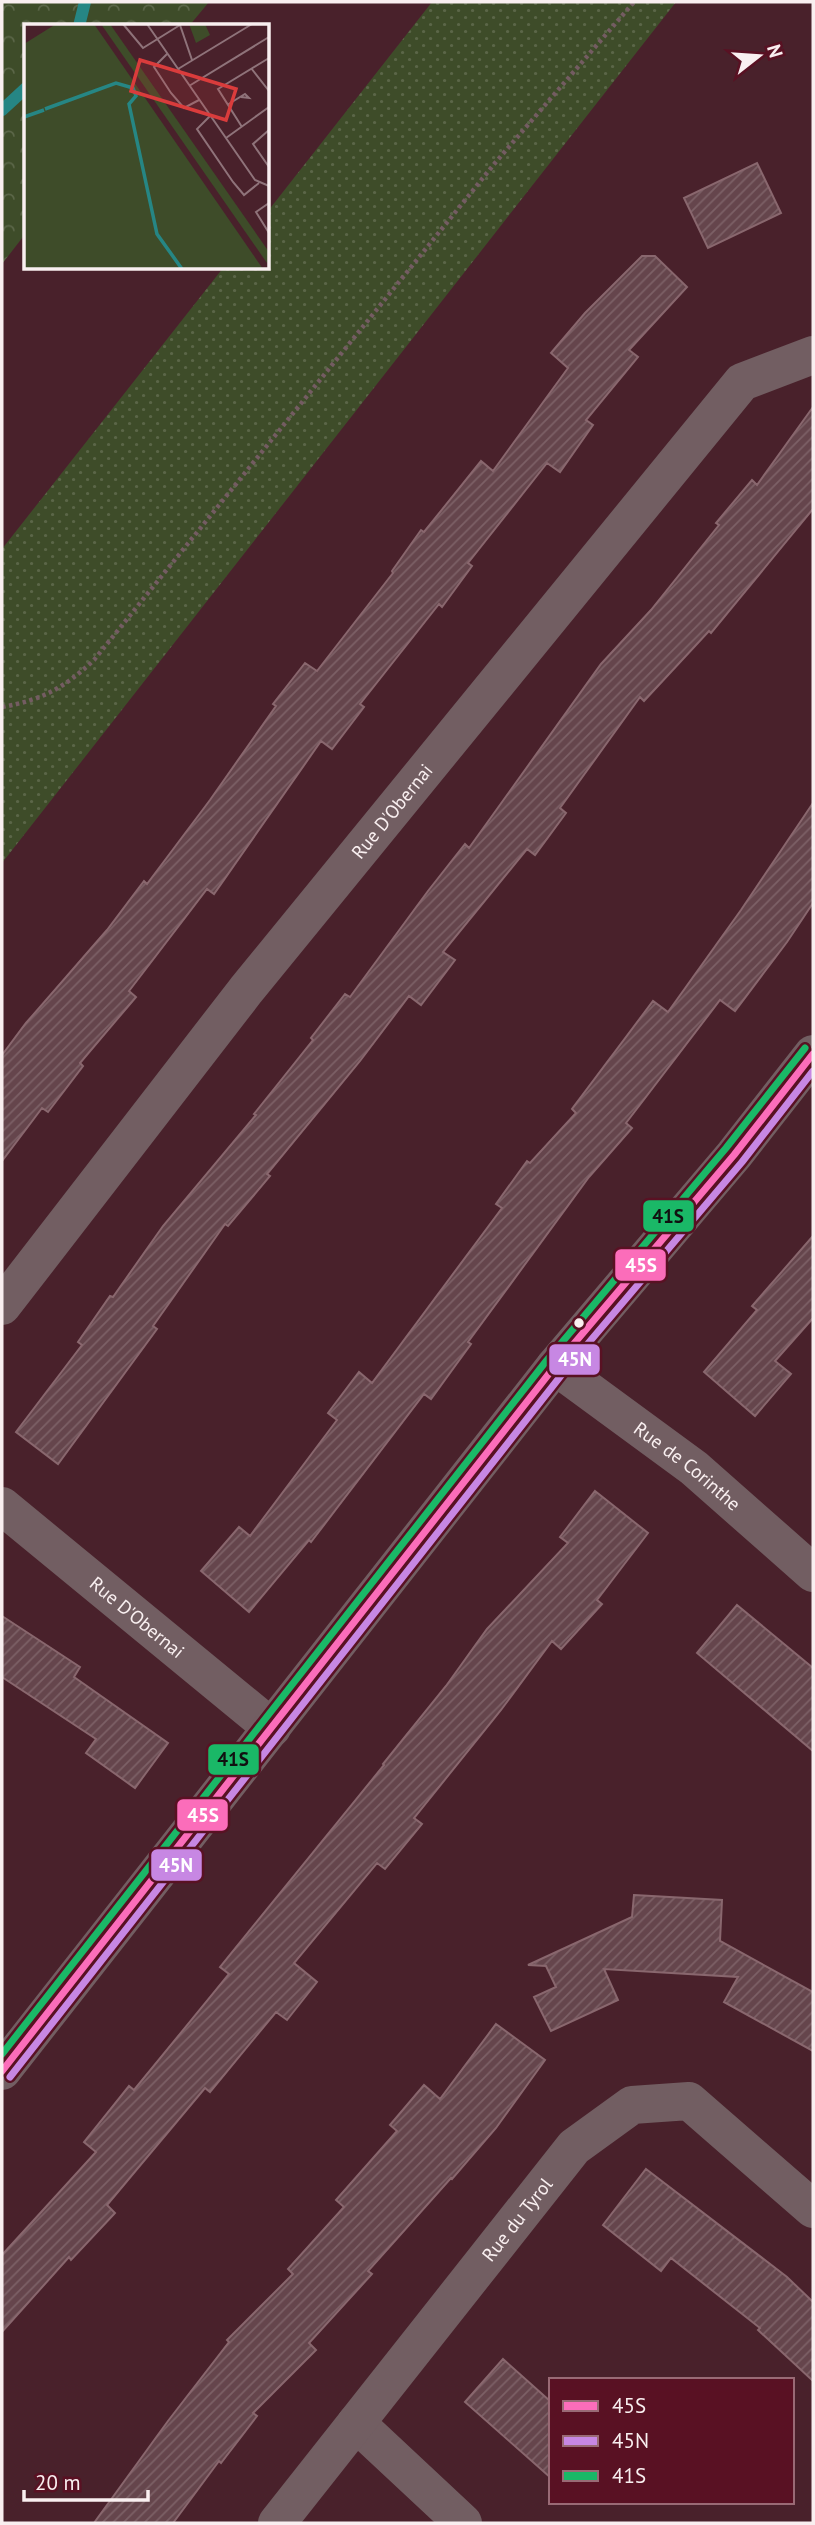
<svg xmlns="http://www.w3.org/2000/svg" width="815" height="2525" font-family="'PT Sans',sans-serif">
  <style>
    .grass { fill: url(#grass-dots) }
    .park { fill: url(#park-crowns) }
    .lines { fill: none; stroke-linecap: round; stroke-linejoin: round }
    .stream { stroke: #268684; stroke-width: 12 }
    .building { fill: url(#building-hatch); stroke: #89676e; stroke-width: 2 }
    .path { stroke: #745c62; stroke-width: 4.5; stroke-dasharray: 3.5 3.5; stroke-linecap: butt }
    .minor { stroke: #725e62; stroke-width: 38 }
    .bus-1-casing { stroke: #591123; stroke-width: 12 }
    .bus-2-casing { stroke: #591123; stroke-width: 12 }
    .bus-3-casing { stroke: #591123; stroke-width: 12 }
    .bus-1 { stroke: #fb6dba; stroke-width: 7 }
    .bus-2 { stroke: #c787e3; stroke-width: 7 }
    .bus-3 { stroke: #1ab867; stroke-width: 7 }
    .bus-dot { fill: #f9eff0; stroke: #591123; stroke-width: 2.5 }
    .labels { text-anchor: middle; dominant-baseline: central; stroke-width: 6; stroke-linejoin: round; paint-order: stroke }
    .street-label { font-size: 19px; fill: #f9eff0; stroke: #591123 }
    .inset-river { fill: none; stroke: #268684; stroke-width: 3.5 }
    .inset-road { fill: none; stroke: #8f737a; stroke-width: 2 }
    .view { fill: #da3c3c; fill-opacity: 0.15; stroke: #da3c3c; stroke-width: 3.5 }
    .inset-edge { fill: none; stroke: #f9eff0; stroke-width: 3.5 }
    .line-badge { stroke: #591123; stroke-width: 2.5 }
    .badge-label { font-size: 19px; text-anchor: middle; font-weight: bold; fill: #fff }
    .pale-badge-label { font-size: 19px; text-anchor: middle; font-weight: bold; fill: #111 }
  </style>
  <defs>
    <pattern id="grass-dots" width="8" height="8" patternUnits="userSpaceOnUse" patternTransform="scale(1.75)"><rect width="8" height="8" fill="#3e4c29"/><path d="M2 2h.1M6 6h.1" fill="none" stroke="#5b6648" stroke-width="1.8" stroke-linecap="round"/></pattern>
    <pattern id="park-crowns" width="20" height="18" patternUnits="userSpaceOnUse" patternTransform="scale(1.75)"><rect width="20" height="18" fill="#3e4c29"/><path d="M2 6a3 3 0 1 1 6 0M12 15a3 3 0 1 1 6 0" fill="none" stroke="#5b6648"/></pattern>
    <pattern id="building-hatch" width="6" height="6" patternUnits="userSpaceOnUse" patternTransform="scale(1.75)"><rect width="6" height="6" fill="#65454c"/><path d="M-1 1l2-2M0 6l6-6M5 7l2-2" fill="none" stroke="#7c6066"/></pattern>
  </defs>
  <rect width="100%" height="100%" fill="#49212b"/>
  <path class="grass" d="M 432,2 L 676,2 L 2,863 L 2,549 L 223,268 L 268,268 L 268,211 Z"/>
  <path class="park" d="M 2,2 L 209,2 L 189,26 L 26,26 L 26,233 L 2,264 Z"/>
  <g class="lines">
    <path class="stream" d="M 79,26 L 85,2
      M 2,110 L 26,88"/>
  </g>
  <path class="building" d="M 757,163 L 781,213 L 708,248 L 684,198 Z
    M 642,256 L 655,256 L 687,287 L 629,350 L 638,357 L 586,420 L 593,425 L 560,472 L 547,463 L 468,563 L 472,566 L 442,607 L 439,604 L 360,704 L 364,707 L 332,749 L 321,741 L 214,894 L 207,889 L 129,991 L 136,997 L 80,1063 L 83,1066 L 48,1112 L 42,1108 L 2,1161 L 2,1055 L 26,1023 L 107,930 L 144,881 L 147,884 L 210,800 L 276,706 L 273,704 L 305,663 L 317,671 L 393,573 L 392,571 L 421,530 L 424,532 L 481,461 L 493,471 L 568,368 L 551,353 L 585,313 Z
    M 813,407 L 813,509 L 711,633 L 709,631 L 644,701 L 640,697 L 560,808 L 566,813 L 535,855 L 527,849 L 443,952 L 455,960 L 421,1005 L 409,996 L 360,1061 L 267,1174 L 270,1176 L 228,1226 L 225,1224 L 153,1326 L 157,1329 L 58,1464 L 16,1432 L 82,1345 L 78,1342 L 110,1296 L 113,1297 L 163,1226 L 256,1115 L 254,1114 L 313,1040 L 311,1038 L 345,994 L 350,997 L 428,891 L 465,844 L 469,848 L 601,664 L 651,610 L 719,525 L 716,523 L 752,480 L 757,485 Z
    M 813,803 L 813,903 L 787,942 L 735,1011 L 720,1000 L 626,1123 L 632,1128 L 589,1177 L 468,1342 L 471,1344 L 431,1399 L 424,1394 L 311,1542 L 309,1540 L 249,1612 L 201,1571 L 239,1527 L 250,1536 L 337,1420 L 328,1413 L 359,1372 L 372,1383 L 502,1208 L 496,1204 L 527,1161 L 530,1163 L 576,1113 L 572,1109 L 653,1001 L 668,1012 L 741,910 Z
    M 813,1236 L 813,1318 L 775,1361 L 791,1374 L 755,1416 L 704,1372 L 757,1310 L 752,1306 Z
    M 595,1491 L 648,1533 L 597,1600 L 602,1604 L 561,1649 L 552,1641 L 501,1710 L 414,1818 L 422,1824 L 385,1869 L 377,1863 L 294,1963 L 317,1982 L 287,2020 L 276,2012 L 210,2092 L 205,2088 L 107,2205 L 115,2213 L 71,2260 L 69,2257 L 2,2332 L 2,2255 L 96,2152 L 84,2142 L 129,2086 L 134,2090 L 229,1974 L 220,1967 L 384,1765 L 383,1764 L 446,1686 L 487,1629 L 568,1543 L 560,1537 Z
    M 737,1605 L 813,1668 L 813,1751 L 697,1653 Z
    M 2,1616 L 80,1667 L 74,1677 L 168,1743 L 135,1788 L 86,1753 L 96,1739 L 2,1677 Z
    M 634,1895 L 722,1900 L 720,1941 L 813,1992 L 813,2051 L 724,2002 L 738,1977 L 604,1969 L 618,2000 L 551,2031 L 534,1997 L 556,1987 L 546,1966 L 528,1965 L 632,1917 Z
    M 496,2024 L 545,2060 L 496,2128 L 452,2179 L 451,2178 L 368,2271 L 372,2274 L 309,2343 L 316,2350 L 253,2413 L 257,2416 L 221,2463 L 219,2461 L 173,2523 L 94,2523 L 168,2421 L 229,2342 L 227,2340 L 293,2274 L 288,2269 L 344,2207 L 336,2200 L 397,2131 L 390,2125 L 424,2085 L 440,2099 Z
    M 646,2169 L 787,2277 L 813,2302 L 813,2381 L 758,2330 L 760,2328 L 671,2258 L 661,2271 L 603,2225 Z
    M 503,2359 L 551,2402 L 551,2478 L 465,2402 Z"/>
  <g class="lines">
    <path class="path" d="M 2,707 C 42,700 64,688 94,660 L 495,163 L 634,2"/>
    <g class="minor">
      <path id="s1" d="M 2,1306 L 246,990 L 742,382 L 813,355"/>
      <path id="s2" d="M 555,1366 L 694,1468 L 813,1573"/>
      <path id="s3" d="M 2,1506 L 272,1728"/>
      <path d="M 2,2071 L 555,1366 L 734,1155 L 813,1054"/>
      <path d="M 356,2423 L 463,2523"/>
      <path id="s4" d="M 277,2523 L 574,2147 L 632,2105 L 689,2101 L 813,2209"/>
    </g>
    <g class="bus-1-casing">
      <path id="bus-1" d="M 2,2071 L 555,1366 L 734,1155 L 813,1054"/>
    </g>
    <g class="bus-2-casing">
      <path id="bus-2" d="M 10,2077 L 563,1373 L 742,1162 L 813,1071"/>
    </g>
    <g class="bus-3-casing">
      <path id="bus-3" d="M 2,2054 L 547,1360 L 726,1148 L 805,1048"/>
    </g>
    <use href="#bus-1" class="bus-1"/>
    <use href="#bus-2" class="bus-2"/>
    <use href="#bus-3" class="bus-3"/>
  </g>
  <circle class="bus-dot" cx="579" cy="1323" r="6"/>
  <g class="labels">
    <g class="street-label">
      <text stroke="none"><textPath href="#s1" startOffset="630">Rue D'Obernai</textPath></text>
      <text stroke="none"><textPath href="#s2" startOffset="166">Rue de Corinthe</textPath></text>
      <text stroke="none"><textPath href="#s3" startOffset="175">Rue D'Obernai</textPath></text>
      <text stroke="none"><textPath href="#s4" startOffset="387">Rue du Tyrol</textPath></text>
    </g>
  </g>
  <g transform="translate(24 24)">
    <rect width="245" height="245" fill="#49212b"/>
    <path d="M 77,0 L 86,0 L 245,228 L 243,239 Z" fill="#3e4c29"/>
    <path d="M 165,0 L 181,0 L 186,11 L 172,19 Z" fill="#3e4c29"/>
    <path d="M 32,0 L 70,0 L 239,245 L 0,245 L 0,20 Z" fill="#3e4c29"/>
    <path class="inset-river" d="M 21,85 L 92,59 L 109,64 L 112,72 L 105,80 L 133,210 L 158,245M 0,93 L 20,86"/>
    <path class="inset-road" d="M 99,0 L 119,24 L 156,1M 123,0 L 231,156 L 245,162M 156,1 L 168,36M 143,30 L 130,43 L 147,69 L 160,84 L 175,76M 227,44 L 245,67M 154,45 L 228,0M 165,62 L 245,13M 203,81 L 221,70 L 225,74 L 217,73M 186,92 L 173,105 L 209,158 L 220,171 L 235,159M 218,103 L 194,65 L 245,34M 245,106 L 229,120 L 245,143M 202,114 L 245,83M 245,179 L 232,188 L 245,209"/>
    <path class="view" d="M 116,36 L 212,65 L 202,96 L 107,67 Z"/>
    <rect width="245" height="245" class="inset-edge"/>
  </g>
  <g class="line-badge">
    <rect x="642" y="1199" width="53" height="34" rx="7" fill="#1ab867"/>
    <rect x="614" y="1248" width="53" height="34" rx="7" fill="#fb6dba"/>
    <rect x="548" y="1343" width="53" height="33" rx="7" fill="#c787e3"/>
    <rect x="207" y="1743" width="53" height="33" rx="7" fill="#1ab867"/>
    <rect x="176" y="1798" width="53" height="34" rx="7" fill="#fb6dba"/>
    <rect x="150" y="1848" width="53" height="34" rx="7" fill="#c787e3"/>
  </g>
  <g class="badge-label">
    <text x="641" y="1272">45S</text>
    <text x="575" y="1366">45N</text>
    <text x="203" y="1822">45S</text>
    <text x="176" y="1872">45N</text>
  </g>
  <g class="pale-badge-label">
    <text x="668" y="1223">41S</text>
    <text x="233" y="1766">41S</text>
  </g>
  <rect width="815" height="2525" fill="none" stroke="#f9eff0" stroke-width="7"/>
  <rect x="549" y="2378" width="245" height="126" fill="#591123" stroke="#996a75" stroke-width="2"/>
  <rect x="563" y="2401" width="35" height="10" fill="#fb6dba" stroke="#996a75" stroke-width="2"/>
  <text x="612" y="2413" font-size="21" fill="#f9eff0">45S</text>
  <rect x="563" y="2436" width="35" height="10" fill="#c787e3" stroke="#996a75" stroke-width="2"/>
  <text x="612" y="2448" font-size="21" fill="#f9eff0">45N</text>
  <rect x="563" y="2471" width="35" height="10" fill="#1ab867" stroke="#996a75" stroke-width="2"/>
  <text x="612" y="2483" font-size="21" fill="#f9eff0">41S</text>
  <g transform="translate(759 56) rotate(73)" stroke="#591123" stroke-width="5" paint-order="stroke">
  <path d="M0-5L12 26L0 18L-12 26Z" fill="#f9eff0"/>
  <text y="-10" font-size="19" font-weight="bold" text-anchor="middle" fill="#f9eff0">N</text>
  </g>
  <path d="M24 2490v10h124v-10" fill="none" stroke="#f9eff0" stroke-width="3.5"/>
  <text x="35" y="2490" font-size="21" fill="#f9eff0" stroke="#591123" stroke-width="5" paint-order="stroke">20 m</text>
</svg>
